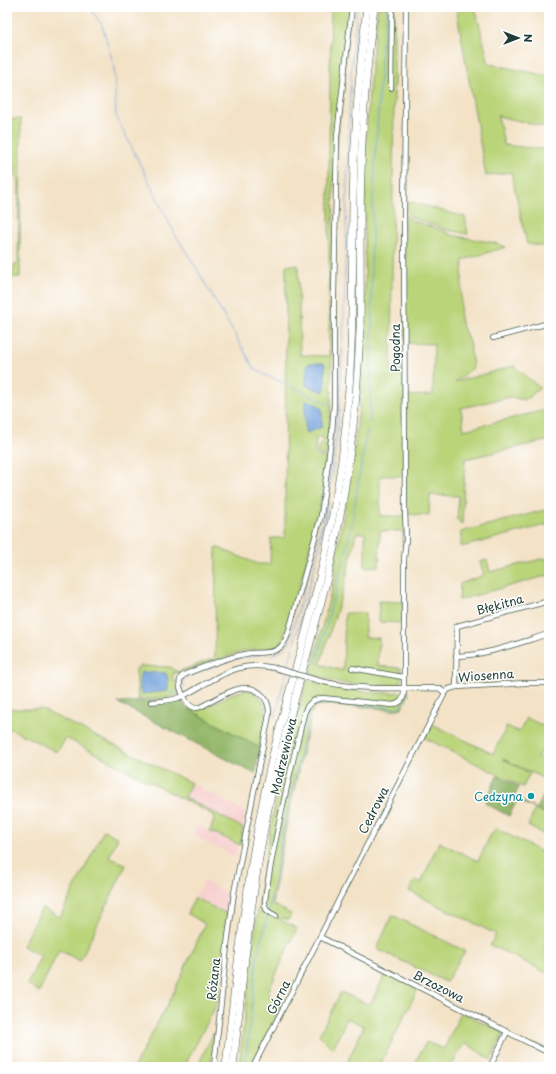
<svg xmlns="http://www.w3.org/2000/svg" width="556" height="1074" viewBox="0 0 556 1074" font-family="'Playpen Sans',sans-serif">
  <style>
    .built { fill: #f7d0cf }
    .green { fill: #bad479; stroke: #6c8856 }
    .forest { fill: #93b669; stroke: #597a4e }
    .water { fill: #71a1db; stroke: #486f88 }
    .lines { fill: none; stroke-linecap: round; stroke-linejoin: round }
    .stream { stroke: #71a1db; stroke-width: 1 }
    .minor-casing { stroke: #3f564a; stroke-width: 6 }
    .highway-casing { stroke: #3f564a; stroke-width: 8 }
    .minor { stroke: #fff; stroke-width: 4.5 }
    .highway { stroke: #fff; stroke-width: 7 }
    .minor-bridge-casing { stroke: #3f564a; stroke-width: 6; stroke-linecap: butt }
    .minor-bridge { stroke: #fff; stroke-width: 4.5 }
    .culture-dot { fill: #0f9aa8; stroke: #fff; stroke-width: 1.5 }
    .labels { text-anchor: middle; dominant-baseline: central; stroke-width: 3; stroke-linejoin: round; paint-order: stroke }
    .street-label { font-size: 12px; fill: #1f3d34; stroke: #fff }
    .culture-label { font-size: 12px; fill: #0d838f; stroke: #fff; text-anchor: end }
  </style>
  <rect width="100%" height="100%" fill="#fff"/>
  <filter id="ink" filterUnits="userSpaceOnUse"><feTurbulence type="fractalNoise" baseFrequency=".025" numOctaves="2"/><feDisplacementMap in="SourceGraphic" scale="8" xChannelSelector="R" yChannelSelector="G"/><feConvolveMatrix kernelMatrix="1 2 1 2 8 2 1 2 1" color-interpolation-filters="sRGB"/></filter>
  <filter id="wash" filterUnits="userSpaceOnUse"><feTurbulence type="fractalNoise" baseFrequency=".012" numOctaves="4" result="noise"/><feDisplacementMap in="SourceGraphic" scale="16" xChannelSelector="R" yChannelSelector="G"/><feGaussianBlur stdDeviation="0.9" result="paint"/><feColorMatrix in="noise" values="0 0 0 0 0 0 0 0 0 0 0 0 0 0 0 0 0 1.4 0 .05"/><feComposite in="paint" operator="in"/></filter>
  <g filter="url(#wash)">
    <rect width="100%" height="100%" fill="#f3e2c6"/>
    <g class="built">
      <polygon points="191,783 247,812 243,828 183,797"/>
      <polygon points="197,825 238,845 236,857 192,835"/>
      <polygon points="204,881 231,895 229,915 195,898"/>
    </g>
    <g class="green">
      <path d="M331 7H350L334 179 331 412 327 450 326 455 323 456 318 454V447L322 445 323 437 316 438 315 452 317 456 325 458 326 460 319 514 290 620 282 642 275 647 268 649 244 651 179 673H174L172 678C176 682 182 687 179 694L171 697 138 700 136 670 139 666 171 667 177 672 215 658 216 547 258 564H270L271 538H285L286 265H298L300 355 329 356V147Z"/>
      <path d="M378 7H394V88L391 89 394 92 391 371 405 370 404 476H380V516H405V396L433 395 434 344 405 343 404 214 411 220 444 231 451 235 495 243 506 247 463 260 460 319 470 345 473 368 455 382 514 366 540 388 525 400 510 397 461 408 464 430 549 409V440L465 459 462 525 457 519 459 496 430 495 429 516 407 514 403 546V531H380L379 566 365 567V533H356L344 587 320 664 343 671 345 613H365V637L379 638 378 666 401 668V683L400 685C381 686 362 687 344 683 332 682 321 677 310 674L336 572 334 568C348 495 360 422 364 347 367 286 363 225 365 163 367 111 371 59 378 7Z"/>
      <polygon points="456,7 475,7 489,64 549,76 549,128 498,116 504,145 549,150 549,247 527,244 511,172 486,176"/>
      <polygon points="7,119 21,119 20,277 7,277 7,273 12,273 14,271 14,265 18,263 19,182 15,175 15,166 11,149 7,146"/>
      <path d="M407 201 465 217 468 234 447 230 411 217C405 212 406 209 407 201Z"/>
      <polygon points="549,509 549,524 461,547 461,532"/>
      <polygon points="545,558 549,566 549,575 459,600 460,584 484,575 480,562 487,560 490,572"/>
      <polygon points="379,601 403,602 403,623 379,622"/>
      <polygon points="307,680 348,690 385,693 408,692 409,694 402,708 392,710 369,707 322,705 316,706 309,716 309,726 304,744 285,831 272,904 291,914 288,920 282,918 280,920 297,928 269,990 270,997 282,1004 251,1067 239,1067 253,943 269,836 280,782 293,727"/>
      <path d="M245 690C276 695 264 727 260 748L189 709 195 710 200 709 207 707 229 695Z"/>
      <polygon points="7,709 41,709 191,783 184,797 243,828 240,845 210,831 215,816 66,738 57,752 7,727"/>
      <polygon points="527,718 549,729 549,754 542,751 537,757 549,763 549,781 503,759 530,773 523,787 425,738 432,724 493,754 507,726 519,732"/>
      <polygon points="535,809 546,814 549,811 549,837 528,826"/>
      <polygon points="496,828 549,856 549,974 490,945 496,934 409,891 415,880 421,883 439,842 478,861 490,836"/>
      <polygon points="104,830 118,838 109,857 126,865 80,961 59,950 39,992 27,984 41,956 22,946 42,908 60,917"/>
      <polygon points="195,898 229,915 218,1002 184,1067 134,1067 172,996 205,924 187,913"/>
      <polygon points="392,915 465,951 446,982 377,949"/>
      <polygon points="385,974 419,987 379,1067 352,1067 347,1063 364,1026 347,1018 333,1049 319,1035 341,992 370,1005"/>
      <polygon points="461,1012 504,1033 491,1060 466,1043 461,1048 451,1067 413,1067 426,1042 444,1049"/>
      <polygon points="214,1032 211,1067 197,1067"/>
    </g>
    <g class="forest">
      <polygon points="181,699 184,705 189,709 260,748 255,774 118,703"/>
      <polygon points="497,776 519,787 514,797 537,809 549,782 549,811 546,814 517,800 509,816 485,803"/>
    </g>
    <g class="water">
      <polygon points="310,363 323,363 325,364 325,389 323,392 306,385 307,365"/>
      <path d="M306 401C311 401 320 405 322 409V427L307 433 305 432V404Z"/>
      <path d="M141 672 166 673 168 679V691L142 694C138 689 139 678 141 672Z"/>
    </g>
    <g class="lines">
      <g class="stream">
        <polyline points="89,7 102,25 114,66 116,116 176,236 195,266 254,368 261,373 291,386 330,405"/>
        <polyline points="337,409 343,413"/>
        <polyline points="370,422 372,317 371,269 373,202 382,42 386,21 387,7"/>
        <path d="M267 655C277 654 283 651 289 643L324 516 336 415 339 411"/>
        <polyline points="316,664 349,540 367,430"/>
        <polyline points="287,670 319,549 324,524 334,460 338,425 344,320 348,144 351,72 357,7"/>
        <path d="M184 687 183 682 184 678C209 668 235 656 261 655"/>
        <polyline points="170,694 178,690"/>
        <polyline points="275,717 286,673"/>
        <path d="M269 911 283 831 305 731 307 718 309 710 313 705 324 702 398 708C405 704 406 700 408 694"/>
        <polyline points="245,1067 257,958 268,914"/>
      </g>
    </g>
  </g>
  <g filter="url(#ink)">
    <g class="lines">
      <defs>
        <g id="minor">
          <polyline points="391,88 392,7"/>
          <polyline points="493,338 549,323"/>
          <path d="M456 656C487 655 516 644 545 635H549"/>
          <polyline points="352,668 403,677"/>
          <path d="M320 681C361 691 398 688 439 688L445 693"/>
          <polyline points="456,687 457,626 549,601"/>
          <path d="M151 702C160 701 169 701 178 698 187 695 195 689 203 685 229 670 244 662 275 668"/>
          <path d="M276 916C273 914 268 912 266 909 263 903 267 888 268 881 277 825 291 769 304 714 307 704 312 700 322 698L393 705C400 703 403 701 404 693V559L406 539 405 508 404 214 406 7"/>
          <polyline points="320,937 549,1053"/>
          <path d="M214 1067 228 937 234 893 268 720C270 711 269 701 261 694 246 680 225 694 210 702 205 704 201 708 196 708 187 708 178 687 180 680 181 677 183 675 186 674 205 666 225 658 245 654 255 651 269 655 278 649 284 645 286 640 288 634L321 516 332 432 334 404V295L337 136 352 7"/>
          <polyline points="253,1067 445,693 449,689 456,687 526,683 549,683"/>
          <polyline points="490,1067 507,1032"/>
        </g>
        <g id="highway">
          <path d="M226 1067C237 966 248 867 270 768 284 705 304 644 319 581 329 541 336 500 342 459 354 372 352 288 353 201 354 136 359 71 367 7"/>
          <path d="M233 1067C243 974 252 881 272 790 286 726 305 664 321 602 333 557 342 510 348 464 355 420 358 375 360 330 361 278 359 226 361 174 362 118 367 62 374 7"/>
        </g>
      </defs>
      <use href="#minor" class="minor-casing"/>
      <use href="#highway" class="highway-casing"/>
      <use href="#minor" class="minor"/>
      <use href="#highway" class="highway"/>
      <defs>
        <polyline id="minor-bridge" points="275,668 320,681"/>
      </defs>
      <use href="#minor-bridge" class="minor-bridge-casing"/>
      <use href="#minor-bridge" class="minor-bridge"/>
    </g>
  </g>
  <circle class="culture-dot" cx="531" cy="796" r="4"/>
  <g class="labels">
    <g class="street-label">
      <text transform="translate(395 348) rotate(-90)">Pogodna</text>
      <text transform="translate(500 604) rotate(-15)">Błękitna</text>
      <text transform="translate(486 675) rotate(-4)">Wiosenna</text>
      <text transform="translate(283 756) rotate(-77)">Modrzewiowa</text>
      <text transform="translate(373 810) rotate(-63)">Cedrowa</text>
      <text transform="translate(213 979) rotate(-84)">Różana</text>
      <text transform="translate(439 986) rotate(27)">Brzozowa</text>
      <text transform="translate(278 997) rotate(-63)">Górna</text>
    </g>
    <g class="culture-label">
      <text x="523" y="796">Cedzyna</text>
    </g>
  </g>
  <rect width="556" height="1074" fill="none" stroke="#fff" stroke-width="24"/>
  <g transform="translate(518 38) rotate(90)" stroke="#ffffff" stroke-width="3" paint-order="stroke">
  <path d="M0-3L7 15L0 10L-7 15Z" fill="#1f3d34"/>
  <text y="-6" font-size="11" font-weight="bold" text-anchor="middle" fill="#1f3d34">N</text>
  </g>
</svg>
